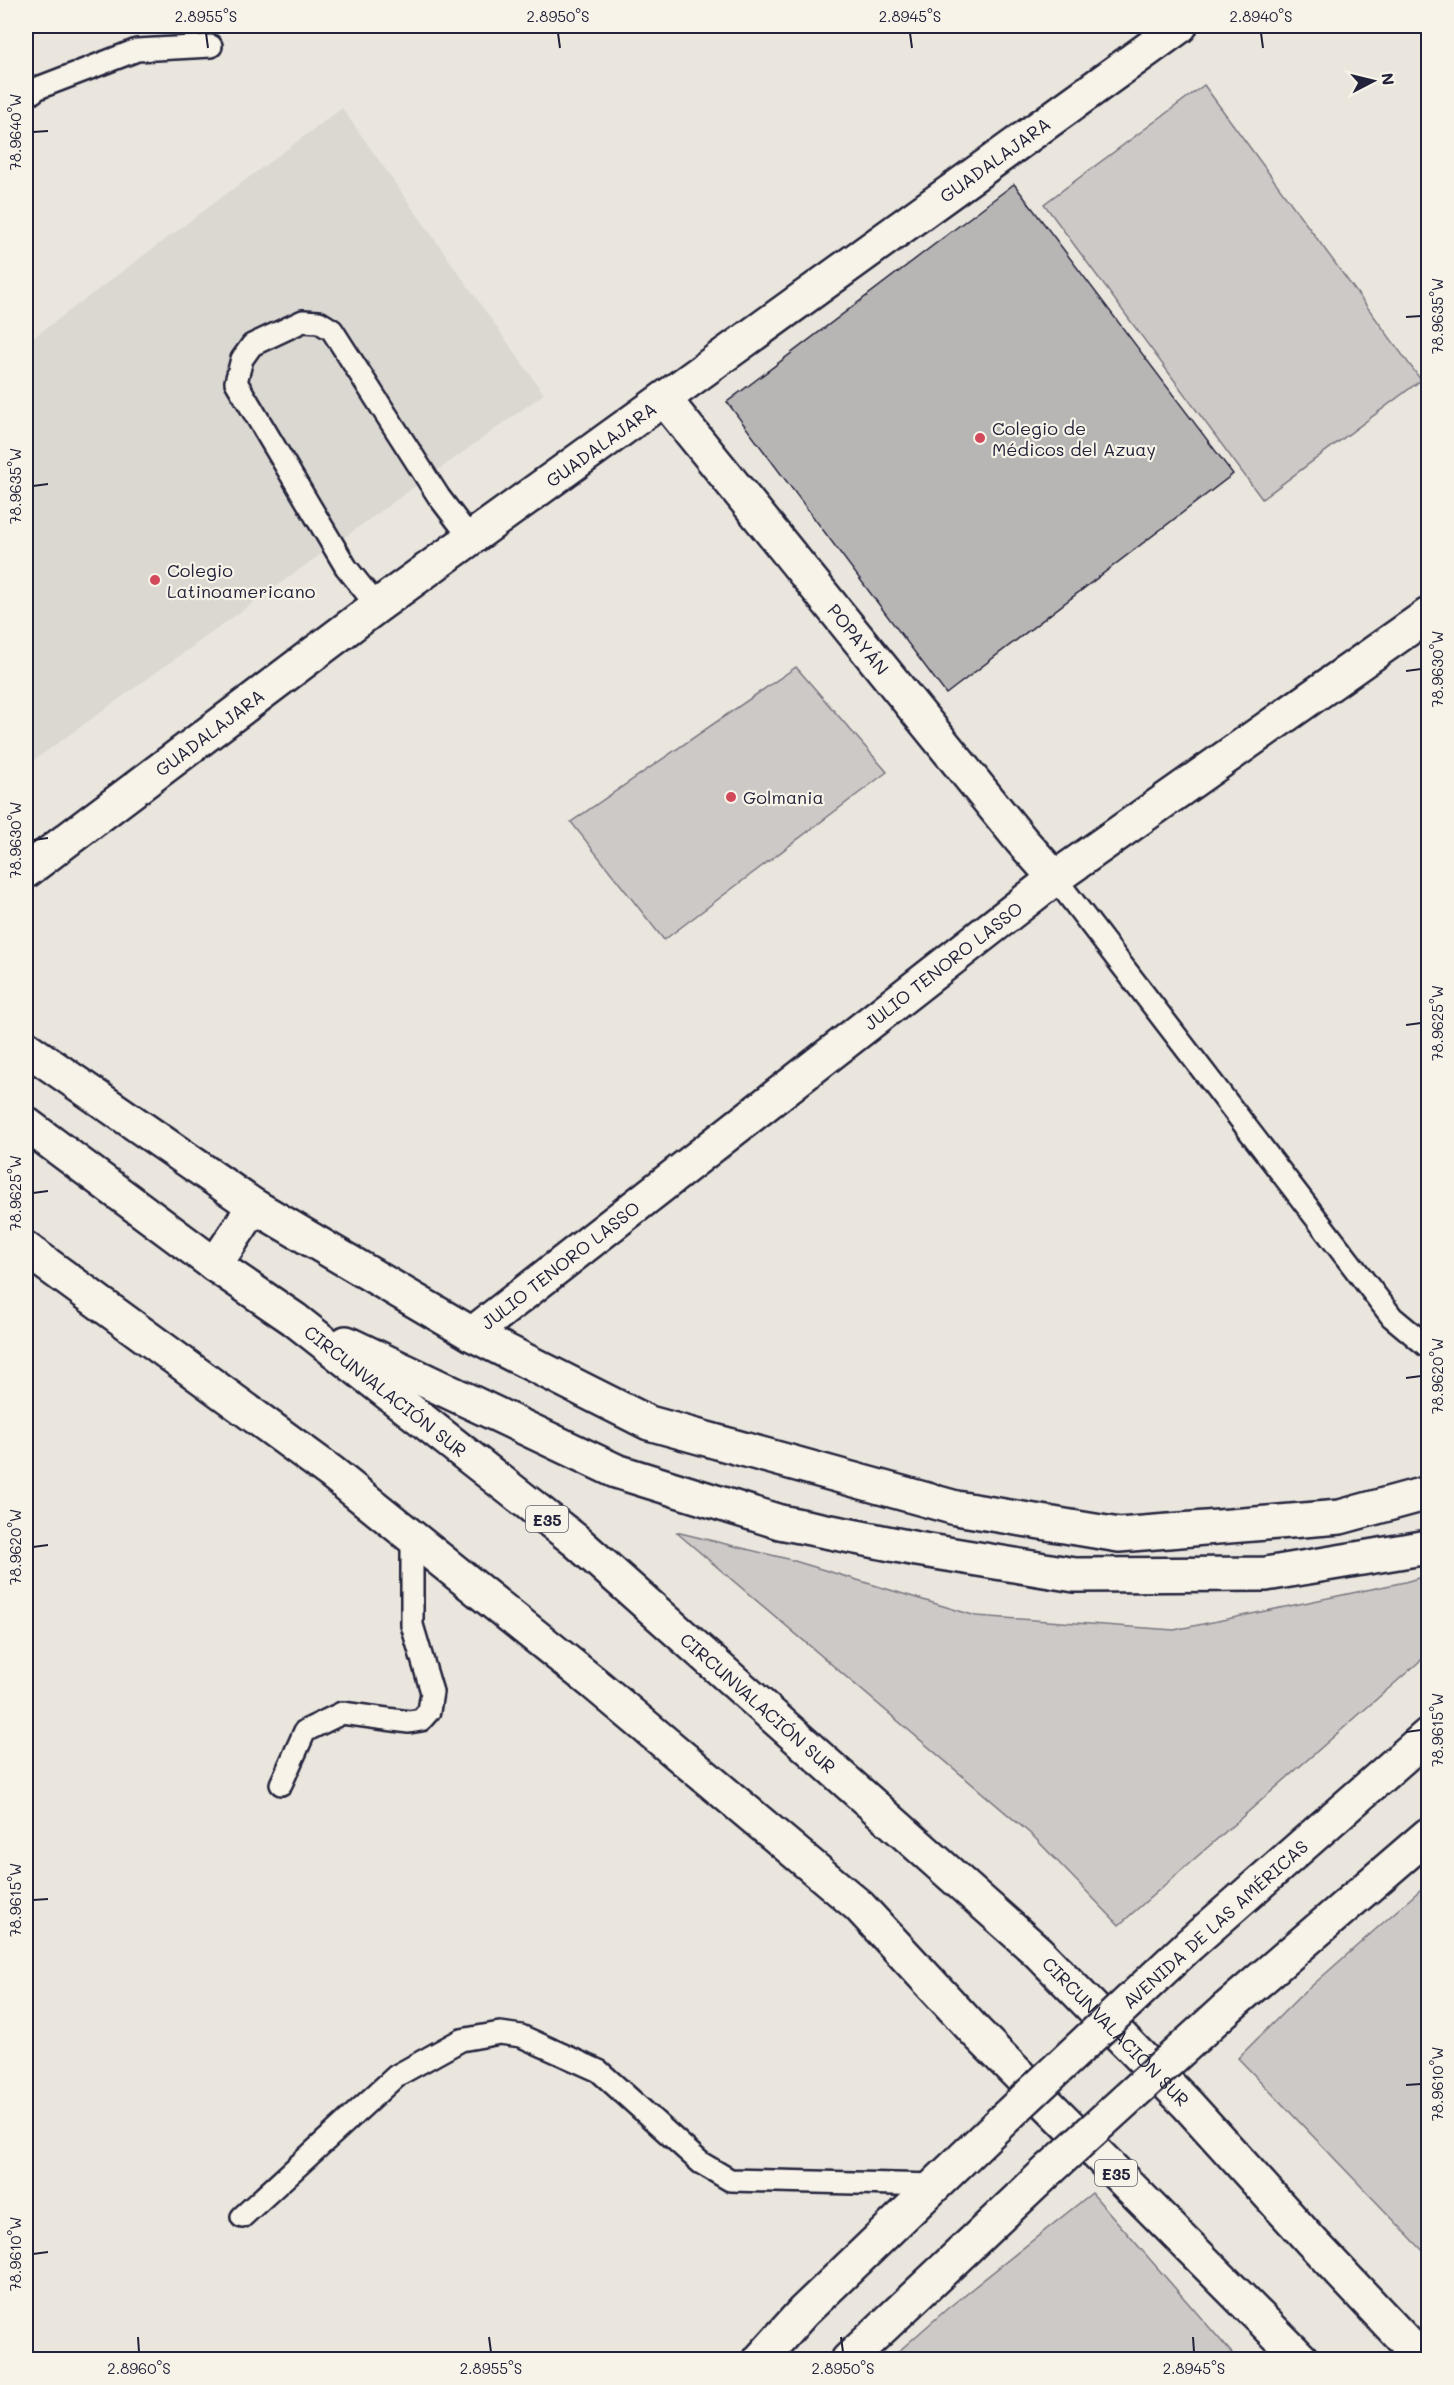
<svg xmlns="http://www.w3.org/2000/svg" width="1454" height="2385" viewBox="0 0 1454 2385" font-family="Mali,sans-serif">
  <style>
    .built { fill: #dbd8d2 }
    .green { fill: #cdc9c6; stroke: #787680; stroke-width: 1.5 }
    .building { fill: #b8b6b5; stroke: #22223b; stroke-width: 1.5 }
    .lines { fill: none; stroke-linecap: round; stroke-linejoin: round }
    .service-casing { stroke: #22223b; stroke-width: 26 }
    .minor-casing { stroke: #22223b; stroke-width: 38 }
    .primary-casing { stroke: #22223b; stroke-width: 38 }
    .trunk-casing { stroke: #22223b; stroke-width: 38 }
    .service { stroke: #f7f3e8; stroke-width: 21 }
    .minor { stroke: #f7f3e8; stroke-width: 33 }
    .primary { stroke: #f7f3e8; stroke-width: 33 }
    .trunk { stroke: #f7f3e8; stroke-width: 33 }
    .primary-bridge-casing { stroke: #22223b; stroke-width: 38; stroke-linecap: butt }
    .primary-bridge { stroke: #f7f3e8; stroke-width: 33 }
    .ticks { fill: none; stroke: #22223b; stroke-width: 2 }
    .poi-dot { fill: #d1495b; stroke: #f7f3e8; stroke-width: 2 }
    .labels { text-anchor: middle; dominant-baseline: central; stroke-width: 4.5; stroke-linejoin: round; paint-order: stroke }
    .shield { fill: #f7f3e8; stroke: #62616f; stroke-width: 1.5 }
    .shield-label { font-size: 16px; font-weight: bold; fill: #22223b }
    .street-label { font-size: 18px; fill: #22223b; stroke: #f7f3e8 }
    .poi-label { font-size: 18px; fill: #22223b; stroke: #f7f3e8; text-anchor: start }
    .neatline { fill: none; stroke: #22223b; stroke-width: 2 }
    .ticks-label { font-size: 15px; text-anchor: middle; fill: #22223b }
  </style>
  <rect width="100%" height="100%" fill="#eae6de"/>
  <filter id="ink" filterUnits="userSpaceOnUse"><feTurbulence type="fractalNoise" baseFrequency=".0167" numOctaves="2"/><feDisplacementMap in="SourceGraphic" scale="12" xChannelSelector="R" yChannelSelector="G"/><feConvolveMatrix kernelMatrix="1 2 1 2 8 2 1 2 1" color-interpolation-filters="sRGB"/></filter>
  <g filter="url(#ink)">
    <polygon class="built" points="342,108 544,394 26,766 26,343"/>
    <g class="green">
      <polygon points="1204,85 1421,380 1262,499 1044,204"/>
      <polygon points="796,667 887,772 664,940 571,822"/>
      <polygon points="676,1532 788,1559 976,1616 1174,1630 1405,1582 1428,1575 1428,1654 1119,1925 1033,1836"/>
      <polygon points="1428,1883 1428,1882 1428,2256 1238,2058 1298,1998"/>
      <polygon points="1092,2193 1237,2359 890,2359 948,2308"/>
    </g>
    <polygon class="building" points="1014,184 1233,474 946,694 727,402"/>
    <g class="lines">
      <defs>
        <g id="service">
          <polyline points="26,97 38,88 137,50 211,46"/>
          <polyline points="377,606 346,567 236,382 242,359 252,345 303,321 319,322 332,330 439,497 471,539"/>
          <polyline points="1055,878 1392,1317 1428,1347"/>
          <polyline points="281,1784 305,1731 342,1713 409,1722 421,1720 429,1711 432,1692 412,1625 412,1537"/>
          <polyline points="242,2217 396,2076 461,2040 500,2033 521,2036 599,2071 701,2163 730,2180 935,2185"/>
        </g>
        <g id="minor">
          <path id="s1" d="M664 399 1021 840 1055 878"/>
          <path id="s2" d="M26 871 377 606 1180 26"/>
          <polyline points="26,1048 254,1206 472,1334 649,1423 956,1508 1119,1535 1340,1517 1428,1493"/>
          <path id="s3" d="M472 1334 1055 878 1428 615"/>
        </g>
        <g id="primary">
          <polyline points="1189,1945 1428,1735"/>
          <polyline points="1226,2009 1428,1835"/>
        </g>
        <g id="trunk">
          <path id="s4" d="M26 1124 215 1265 294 1319 575 1540 1038 1952 1188 2105 1311 2241 1423 2360"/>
          <polyline points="26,1249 331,1472 595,1684 859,1906 976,2032 1302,2360"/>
          <polyline points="215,1265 254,1206"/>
          <polyline points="346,1343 616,1471 780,1522 917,1549 1075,1575 1266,1574 1428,1547"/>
          <polyline points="760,2360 803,2312 1005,2118"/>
          <polyline points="848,2360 1050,2169"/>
        </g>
      </defs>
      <use href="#service" class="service-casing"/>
      <use href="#minor" class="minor-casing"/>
      <use href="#primary" class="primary-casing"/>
      <use href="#trunk" class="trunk-casing"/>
      <use href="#service" class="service"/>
      <use href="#minor" class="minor"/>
      <use href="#primary" class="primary"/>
      <use href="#trunk" class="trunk"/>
      <defs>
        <g id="primary-bridge">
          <polyline points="1005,2118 1189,1945"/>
          <polyline points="1050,2169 1226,2009"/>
        </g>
      </defs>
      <use href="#primary-bridge" class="primary-bridge-casing"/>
      <use href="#primary-bridge" class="primary-bridge"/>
    </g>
  </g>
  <path class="ticks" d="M206 33 208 48M558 33 560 48M910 33 912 48M1261 33 1263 48M33 132 48 131M1406 317 1421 316M33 486 48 484M1406 671 1421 669M33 840 48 838M1406 1025 1421 1023M33 1193 48 1191M1406 1378 1421 1376M33 1547 48 1545M1406 1732 1421 1730M33 1900 48 1899M1406 2085 1421 2084M33 2254 48 2252M138 2337 139 2352M489 2337 491 2352M841 2337 843 2352M1193 2337 1194 2352"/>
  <g class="poi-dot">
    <circle cx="980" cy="438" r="6"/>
    <circle cx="155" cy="580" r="6"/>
    <circle cx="731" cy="797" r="6"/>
  </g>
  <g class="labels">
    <g class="shield">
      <rect x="526" y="1506" width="42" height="26" rx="4.5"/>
      <rect x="1095" y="2160" width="42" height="26" rx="4.5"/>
    </g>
    <g class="shield-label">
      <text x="547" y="1519">E35</text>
      <text x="1116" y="2173">E35</text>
    </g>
    <g class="street-label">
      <text stroke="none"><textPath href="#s2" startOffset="1202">GUADALAJARA</textPath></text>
      <text stroke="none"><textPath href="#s2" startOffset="716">GUADALAJARA</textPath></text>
      <text stroke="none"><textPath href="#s1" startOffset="309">POPAYÁN</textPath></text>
      <text stroke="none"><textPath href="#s2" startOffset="230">GUADALAJARA</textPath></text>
      <text stroke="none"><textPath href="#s3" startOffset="598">JULIO TENORO LASSO</textPath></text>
      <text stroke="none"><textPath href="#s3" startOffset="112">JULIO TENORO LASSO</textPath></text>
      <text stroke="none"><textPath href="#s4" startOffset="448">CIRCUNVALACIÓN SUR</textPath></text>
      <text stroke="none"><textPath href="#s4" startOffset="934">CIRCUNVALACIÓN SUR</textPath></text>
      <text transform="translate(1215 1924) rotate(-42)">AVENIDA DE LAS AMÉRICAS</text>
      <text stroke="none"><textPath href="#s4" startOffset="1420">CIRCUNVALACIÓN SUR</textPath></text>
    </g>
    <g class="poi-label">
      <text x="992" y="428">Colegio de<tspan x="992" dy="21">Médicos del Azuay</tspan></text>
      <text x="167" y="570">Colegio<tspan x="167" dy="21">Latinoamericano</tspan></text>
      <text x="743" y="797">Golmania</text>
    </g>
  </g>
  <rect width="1454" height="2385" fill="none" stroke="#f7f3e8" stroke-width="66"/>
  <g transform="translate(1373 81) rotate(83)" stroke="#f7f3e8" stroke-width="4.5" paint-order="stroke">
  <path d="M0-4.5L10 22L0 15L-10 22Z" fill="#22223b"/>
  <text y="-9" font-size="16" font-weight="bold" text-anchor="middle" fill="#22223b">N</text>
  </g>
  <rect x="33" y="33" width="1388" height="2319" class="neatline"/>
  <g class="ticks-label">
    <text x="206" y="22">2.8955°S</text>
    <text x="558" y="22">2.8950°S</text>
    <text x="910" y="22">2.8945°S</text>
    <text x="1261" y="22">2.8940°S</text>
    <text transform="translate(16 132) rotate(-90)" y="5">78.9640°W</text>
    <text transform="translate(1438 316) rotate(-90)" y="5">78.9635°W</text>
    <text transform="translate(16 486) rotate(-90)" y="5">78.9635°W</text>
    <text transform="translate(1438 669) rotate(-90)" y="5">78.9630°W</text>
    <text transform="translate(16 840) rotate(-90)" y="5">78.9630°W</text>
    <text transform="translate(1438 1023) rotate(-90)" y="5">78.9625°W</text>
    <text transform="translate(16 1193) rotate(-90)" y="5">78.9625°W</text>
    <text transform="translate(1438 1376) rotate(-90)" y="5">78.9620°W</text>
    <text transform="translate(16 1547) rotate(-90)" y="5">78.9620°W</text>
    <text transform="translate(1438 1730) rotate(-90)" y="5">78.9615°W</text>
    <text transform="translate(16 1900) rotate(-90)" y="5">78.9615°W</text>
    <text transform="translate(1438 2084) rotate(-90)" y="5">78.9610°W</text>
    <text transform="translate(16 2254) rotate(-90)" y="5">78.9610°W</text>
    <text x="139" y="2374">2.8960°S</text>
    <text x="491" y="2374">2.8955°S</text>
    <text x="843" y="2374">2.8950°S</text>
    <text x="1194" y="2374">2.8945°S</text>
  </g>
</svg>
